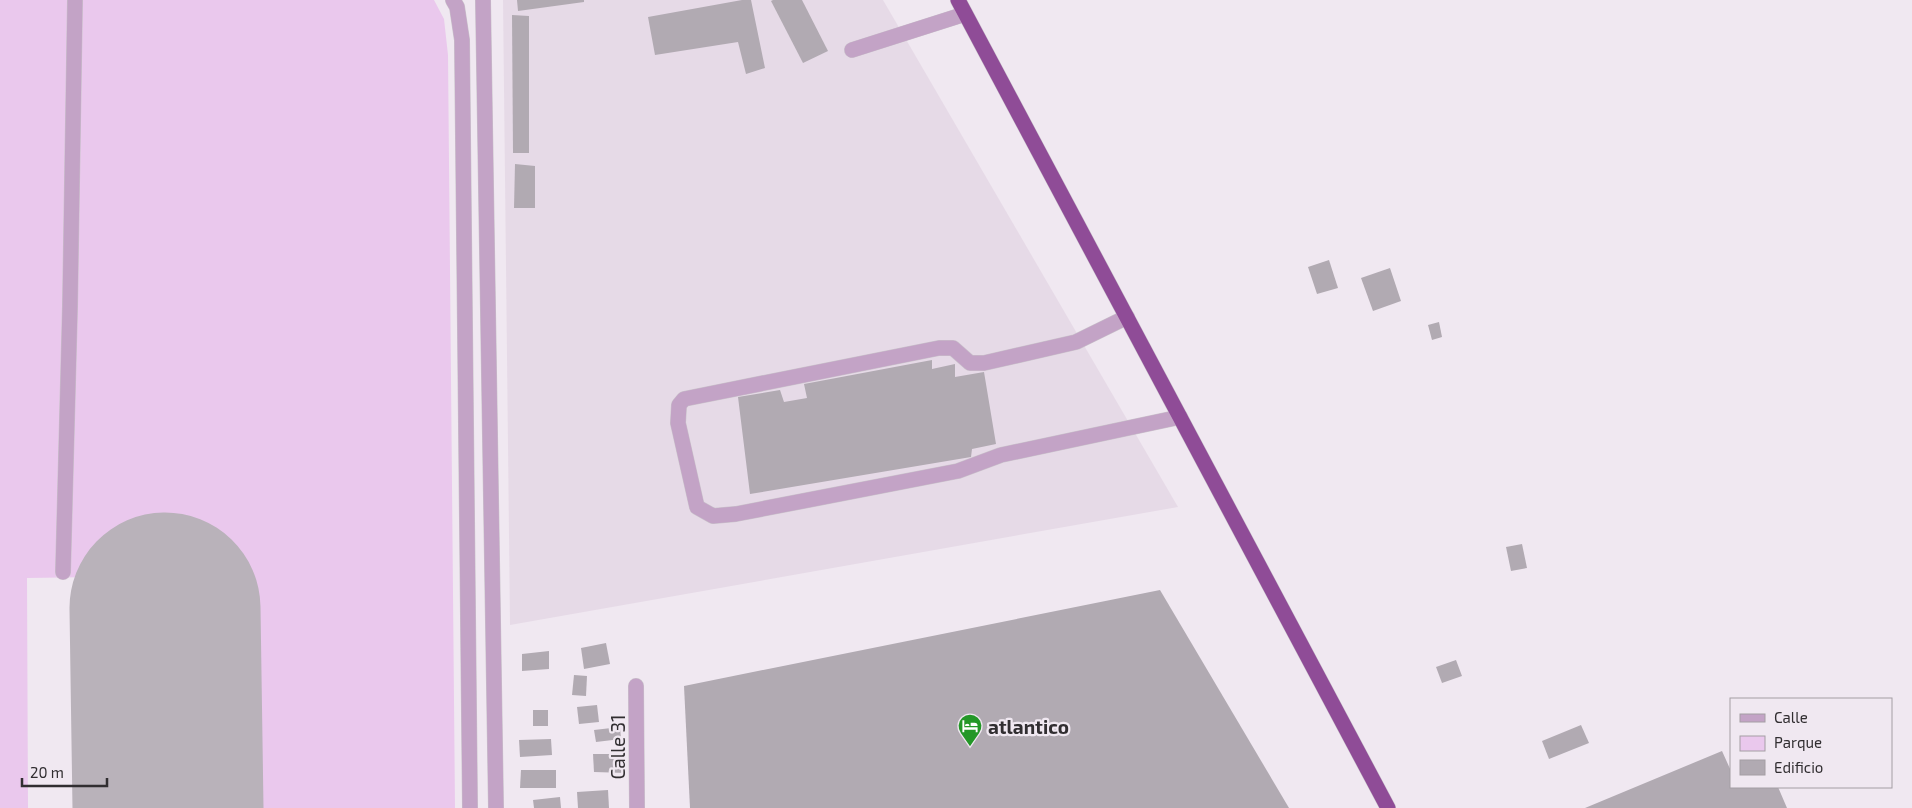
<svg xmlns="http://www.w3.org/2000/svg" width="1912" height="808" viewBox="0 0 1912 808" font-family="'Exo 2',sans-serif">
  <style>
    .built { fill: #e6dae7 }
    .green { fill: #eac8ed }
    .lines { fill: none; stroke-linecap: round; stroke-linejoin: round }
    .runway { stroke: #b9b2ba; stroke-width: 191 }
    .building { fill: #b1aab2 }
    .minor-casing { stroke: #cac3cb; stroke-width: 16 }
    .highway-casing { stroke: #cac3cb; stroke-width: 16 }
    .minor { stroke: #c3a3c6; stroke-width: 15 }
    .highway { stroke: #8f4c97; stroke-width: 15 }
    .labels { text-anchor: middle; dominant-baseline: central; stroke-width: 4.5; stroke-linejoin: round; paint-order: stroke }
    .poi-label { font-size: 19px; font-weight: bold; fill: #312e31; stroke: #f0e8f1; text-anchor: start }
    .street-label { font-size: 19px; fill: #312e31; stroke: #f0e8f1 }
  </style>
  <rect width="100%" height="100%" fill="#f0e8f1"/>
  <polygon class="built" points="503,0 883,0 1178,507 510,625"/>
  <polygon class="green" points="0,0 434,0 444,19 448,55 455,808 237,808 234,575 27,578 28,808 0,808"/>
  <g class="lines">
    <polyline class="runway" points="165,608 168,808"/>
  </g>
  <g class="building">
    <polygon points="517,0 584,0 584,2 518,11"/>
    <polygon points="742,0 751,0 765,68 746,74 738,42 655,55 648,17"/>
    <polygon points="773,0 802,0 828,51 803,63 771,1"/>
    <polygon points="512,15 529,16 529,153 513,153"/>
    <polygon points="515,164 535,166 535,208 514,208"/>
    <polygon points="1329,260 1338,288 1317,294 1308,267"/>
    <polygon points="1390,268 1401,301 1373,311 1361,278"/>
    <polygon points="1439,322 1442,337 1432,340 1428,325"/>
    <polygon points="932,360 932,369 955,364 955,377 984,372 996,444 972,449 971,457 750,494 738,397 780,390 784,402 807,398 804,384"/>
    <polygon points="1522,544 1527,568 1511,571 1506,547"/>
    <polygon points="1160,590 1289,808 690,808 684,686"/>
    <polygon points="606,643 610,664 584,669 581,648"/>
    <polygon points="549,651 549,669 522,671 522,654"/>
    <polygon points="1456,660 1462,676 1442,683 1436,667"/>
    <polygon points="574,675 587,676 586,696 572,695"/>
    <polygon points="597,705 599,722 579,724 577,707"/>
    <rect x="533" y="710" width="15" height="16"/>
    <polygon points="1581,725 1589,743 1549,759 1542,741"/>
    <polygon points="620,727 621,739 596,742 594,730"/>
    <polygon points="551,739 552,755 520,757 519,740"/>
    <polygon points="1722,751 1731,771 1731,787 1778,787 1787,808 1585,808"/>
    <polygon points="593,754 626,754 626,773 594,772"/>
    <polygon points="521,770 556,770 556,788 520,788"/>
    <polygon points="608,790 609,808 578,808 577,792"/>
    <polygon points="560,797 561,808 534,808 533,800"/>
  </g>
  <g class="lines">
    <defs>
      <g id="minor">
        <polyline points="453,0 457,7 462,40 470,808"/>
        <polyline points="483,0 496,808"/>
        <polyline points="852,50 965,14"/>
        <polyline points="1127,317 1076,342 984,363 970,363 953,348 939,348 684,399 679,405 678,423 697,507 713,516 736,514 958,471 1001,455 1180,417"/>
        <polyline points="63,572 70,306 75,0"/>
        <polyline points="636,686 637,808"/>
      </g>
      <polyline id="highway" points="958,0 1388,808"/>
    </defs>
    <use href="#minor" class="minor-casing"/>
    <use href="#highway" class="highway-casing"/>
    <use href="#minor" class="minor"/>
    <use href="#highway" class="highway"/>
  </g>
  <defs>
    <symbol id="hotel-pin" viewBox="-11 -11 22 30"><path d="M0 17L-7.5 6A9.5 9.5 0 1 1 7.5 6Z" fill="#239727" stroke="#f0e8f1"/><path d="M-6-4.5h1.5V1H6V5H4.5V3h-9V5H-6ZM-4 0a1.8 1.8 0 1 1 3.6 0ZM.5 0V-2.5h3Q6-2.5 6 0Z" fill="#fff"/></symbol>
  </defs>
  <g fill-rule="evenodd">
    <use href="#hotel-pin" x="956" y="712" width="28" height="38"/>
  </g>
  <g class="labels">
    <g class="poi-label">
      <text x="988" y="726">atlantico</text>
    </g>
    <g class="street-label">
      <text transform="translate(617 747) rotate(-90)">Calle 31</text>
    </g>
  </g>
  <rect x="1730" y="698" width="162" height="90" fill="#f0e8f1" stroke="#a49ea4"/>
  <rect x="1740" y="714" width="25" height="8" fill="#c3a3c6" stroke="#a49ea4"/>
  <text x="1774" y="723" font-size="15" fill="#312e31">Calle</text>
  <rect x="1740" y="736" width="25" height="15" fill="#eac8ed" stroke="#a49ea4"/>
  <text x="1774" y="748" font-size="15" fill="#312e31">Parque</text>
  <rect x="1740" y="760" width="25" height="15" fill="#b1aab2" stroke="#a49ea4"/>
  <text x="1774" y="773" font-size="15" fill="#312e31">Edificio</text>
  <path d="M22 778v8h85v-8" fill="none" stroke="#312e31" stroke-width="2.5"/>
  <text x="30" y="778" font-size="15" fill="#312e31" stroke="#f0e8f1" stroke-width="4" paint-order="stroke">20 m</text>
</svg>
